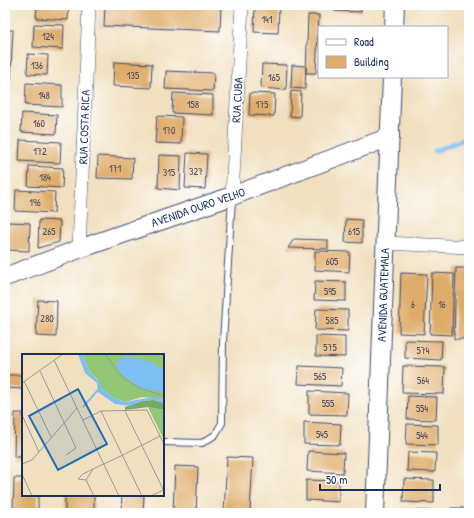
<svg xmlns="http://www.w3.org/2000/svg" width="474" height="518" viewBox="0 0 474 518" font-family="'Patrick Hand',sans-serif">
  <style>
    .built { fill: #e4d0b6 }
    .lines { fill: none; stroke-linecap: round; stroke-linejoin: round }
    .stream { stroke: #7dbff2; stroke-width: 5 }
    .building { fill: #dfab68 }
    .lane-casing { stroke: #3b4a6d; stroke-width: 8 }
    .street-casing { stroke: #3b4a6d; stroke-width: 14 }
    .secondary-casing { stroke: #3b4a6d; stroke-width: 20 }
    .lane { stroke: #fff; stroke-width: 6 }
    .street { stroke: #fff; stroke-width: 13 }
    .secondary { stroke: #fff; stroke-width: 18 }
    .labels { text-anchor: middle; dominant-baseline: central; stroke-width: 3.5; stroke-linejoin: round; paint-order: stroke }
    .number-label { font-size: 10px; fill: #4c4e60 }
    .street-label { font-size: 12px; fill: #1b2f5e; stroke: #fff }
    .inset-river { fill: none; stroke: #7dbff2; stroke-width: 2 }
    .inset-road { fill: none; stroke: #9b9999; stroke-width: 1 }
    .view { fill: #1f6fb2; fill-opacity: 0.15; stroke: #1f6fb2; stroke-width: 2 }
    .inset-edge { fill: none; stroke: #1b2f5e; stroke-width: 2 }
  </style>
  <rect width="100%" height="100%" fill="#fff"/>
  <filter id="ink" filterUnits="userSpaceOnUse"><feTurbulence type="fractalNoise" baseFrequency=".025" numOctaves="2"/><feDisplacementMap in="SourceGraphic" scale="8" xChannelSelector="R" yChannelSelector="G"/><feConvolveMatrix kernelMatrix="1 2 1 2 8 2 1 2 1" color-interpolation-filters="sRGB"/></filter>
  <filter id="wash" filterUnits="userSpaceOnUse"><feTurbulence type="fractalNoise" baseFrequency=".012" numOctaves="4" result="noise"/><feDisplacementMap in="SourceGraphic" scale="16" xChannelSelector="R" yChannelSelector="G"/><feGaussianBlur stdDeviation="0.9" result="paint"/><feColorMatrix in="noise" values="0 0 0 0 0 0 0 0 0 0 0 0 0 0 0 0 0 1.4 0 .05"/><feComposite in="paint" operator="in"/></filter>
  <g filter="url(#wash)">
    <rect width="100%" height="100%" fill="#f1e0c0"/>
    <polygon class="built" points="99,5 223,5 221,35 98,28"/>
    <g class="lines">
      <polyline class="stream" points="435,151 469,137"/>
    </g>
    <g id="blocks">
      <g class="building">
        <polygon points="37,5 69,5 68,20 36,18"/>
        <polygon points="105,5 221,5 220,31 104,26"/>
        <polygon points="255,5 279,6 278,33 254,32"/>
        <polygon points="335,5 361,5 361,12 334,11"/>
        <polygon points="308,15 319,15 316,73 306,73"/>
        <polygon points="34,24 64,25 63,49 33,47"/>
        <polygon points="7,30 13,30 10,91 5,91 5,53 6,53"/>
        <polygon points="28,54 48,55 47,75 27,74"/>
        <polygon points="114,62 152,64 151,88 113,86"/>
        <polygon points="262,64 287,65 286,90 261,88"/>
        <polygon points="292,65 306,66 305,89 291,88"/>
        <polygon points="166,71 214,73 213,91 165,89"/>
        <polygon points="26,83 62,85 62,107 25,105"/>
        <polygon points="291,91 301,92 300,117 290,116"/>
        <polygon points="173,93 213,95 213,115 172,113"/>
        <polygon points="250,93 275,94 274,116 249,115"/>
        <polygon points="22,113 57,115 56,134 21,132"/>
        <polygon points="157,116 182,117 181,144 155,143"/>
        <polygon points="20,140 61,142 60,163 19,161"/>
        <polygon points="187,153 207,154 205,189 185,188"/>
        <polygon points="159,155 181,156 180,190 158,188"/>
        <polygon points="98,156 133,158 132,179 97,178"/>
        <polygon points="29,166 63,168 62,188 28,186"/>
        <polygon points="16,190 55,192 54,213 15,211"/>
        <polygon points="346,219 362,220 362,243 345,242"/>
        <polygon points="39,220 60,221 59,242 38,248"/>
        <polygon points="8,222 30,223 29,251 7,250"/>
        <polygon points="294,239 328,240 328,249 288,248"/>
        <polygon points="315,251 350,252 349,272 315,270"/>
        <polygon points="456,268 469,268 469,339 454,339"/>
        <polygon points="401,273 427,274 424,334 399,333"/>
        <polygon points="432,273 454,274 452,335 430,334"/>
        <polygon points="315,281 346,282 346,301 314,300"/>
        <polygon points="38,300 57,301 56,337 36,336"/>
        <polygon points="316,309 348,310 348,331 315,330"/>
        <polygon points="316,336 345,337 345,357 316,356"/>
        <polygon points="405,340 442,341 441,360 405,358"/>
        <polygon points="299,366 342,368 341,386 298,384"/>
        <polygon points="403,366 445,367 444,394 402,393"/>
        <polygon points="5,375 23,375 23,389 5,388"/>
        <polygon points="309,391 348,393 347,415 309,414"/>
        <polygon points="408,396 437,397 436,420 407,419"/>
        <polygon points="15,413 23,413 23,457 14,457"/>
        <polygon points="304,422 341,424 340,445 304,444"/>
        <polygon points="407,424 438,425 438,445 406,444"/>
        <polygon points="308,451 344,453 343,473 307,471"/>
        <polygon points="408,452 436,453 435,472 407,471"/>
        <polygon points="227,457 253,458 250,513 224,513"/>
        <polygon points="175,466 198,467 196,513 173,513"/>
        <polygon points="14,478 23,478 23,495 38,495 38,513 13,513"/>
        <polygon points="404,479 434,480 434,503 403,502"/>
        <polygon points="306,480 339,481 339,502 306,500"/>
        <rect x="65" y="495" width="29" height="18"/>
        <polygon points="122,495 144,495 143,513 121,513"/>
        <rect x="451" y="508" width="12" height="5"/>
        <polygon points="303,510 339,511 339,513 303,513"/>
        <polygon points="402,510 433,511 433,513 402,513"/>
      </g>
    </g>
  </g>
  <g filter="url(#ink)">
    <use href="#blocks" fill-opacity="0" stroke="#3b4a6d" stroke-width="1"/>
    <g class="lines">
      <defs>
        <polyline id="lane" points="163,442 202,443 215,435 222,423 223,342 232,199"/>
        <g id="street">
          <polyline points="232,196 242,5"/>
          <polyline points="385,243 469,247"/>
          <polyline points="79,249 89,5"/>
        </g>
        <g id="secondary">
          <polyline points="394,27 395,5"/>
          <polyline points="5,277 79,249 232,196 390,137"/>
          <polyline points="375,513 392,77"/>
        </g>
      </defs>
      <use href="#lane" class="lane-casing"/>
      <use href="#street" class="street-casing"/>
      <use href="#secondary" class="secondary-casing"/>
      <use href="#lane" class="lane"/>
      <use href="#street" class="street"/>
      <use href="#secondary" class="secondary"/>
    </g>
  </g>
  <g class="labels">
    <g class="number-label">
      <text x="267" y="19">141</text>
      <text x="48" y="36">124</text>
      <text x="37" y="65">136</text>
      <text x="133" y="75">135</text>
      <text x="274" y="77">165</text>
      <text x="44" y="95">148</text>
      <text x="193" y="104">158</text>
      <text x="262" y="104">175</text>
      <text x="39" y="123">160</text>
      <text x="169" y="130">170</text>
      <text x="40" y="151">172</text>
      <text x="115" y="168">171</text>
      <text x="196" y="171">327</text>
      <text x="169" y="172">315</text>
      <text x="45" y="177">184</text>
      <text x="35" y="202">196</text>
      <text x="49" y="231">265</text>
      <text x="354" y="231">615</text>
      <text x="332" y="261">605</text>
      <text x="330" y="291">595</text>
      <text x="413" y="304">6</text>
      <text x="442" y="304">16</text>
      <text x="47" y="318">280</text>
      <text x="332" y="320">585</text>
      <text x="330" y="347">575</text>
      <text x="423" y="350">574</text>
      <text x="320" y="376">565</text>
      <text x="423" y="380">564</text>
      <text x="328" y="403">555</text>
      <text x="422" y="408">554</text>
      <text x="322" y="434">545</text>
      <text x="422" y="435">544</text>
    </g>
    <g class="street-label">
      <text transform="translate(237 100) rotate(-87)">RUA CUBA</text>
      <text transform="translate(84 127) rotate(-88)">RUA COSTA RICA</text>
      <text transform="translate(198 207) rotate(-19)">AVENIDA OURO VELHO</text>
      <text transform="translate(383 295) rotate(-88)">AVENIDA GUATEMALA</text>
    </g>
  </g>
  <g transform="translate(22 354)">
    <rect width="142" height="142" fill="#f1e0c0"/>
    <path d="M61 0H142V45L120 43 103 48 92 44 79 34 75 25 67 17ZM126 53 142 56V86Z" fill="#91c677"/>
    <path d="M132 46 142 49V56L126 53 103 56V53L120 47Z" fill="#74ab68"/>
    <path d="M56 0H61L67 17 79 30V34L92 44 103 48 132 43 142 45V49L132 46 120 47 108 52 93 50 76 38 75 29 63 19ZM106 2 131 9 139 15 142 12V38L119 34 99 20 94 10 101 3Z" fill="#7dbff2"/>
    <path class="inset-river" d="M61 53 76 36"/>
    <path class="inset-road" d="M83 0 99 22 117 34 142 42M32 6 97 142M18 17 54 94 44 101M2 27 29 83M0 29 41 0M79 57 120 142M103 57 142 137M0 61 17 98M61 66 79 57 125 56 142 90M0 110 10 106 55 54M71 115 64 126 56 125 61 120 71 115 101 101 138 82M0 120 10 142M64 126 72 142M129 142 141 136"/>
    <path class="view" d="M56 35 85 90 36 116 7 62Z"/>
    <rect width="142" height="142" class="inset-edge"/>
  </g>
  <rect width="474" height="518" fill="none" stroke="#fff" stroke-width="20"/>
  <rect x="318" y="26" width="130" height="52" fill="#ffffff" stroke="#a4acbf"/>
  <rect x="326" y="39" width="20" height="6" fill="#ffffff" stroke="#a4acbf"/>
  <text x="354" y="46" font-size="12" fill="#1b2f5e">Road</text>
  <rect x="326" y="56" width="20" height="12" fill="#dfab68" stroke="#a4acbf"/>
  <text x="354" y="66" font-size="12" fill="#1b2f5e">Building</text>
  <path d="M320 484v6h120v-6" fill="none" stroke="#1b2f5e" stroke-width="2"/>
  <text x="326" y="484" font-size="12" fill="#1b2f5e" stroke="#ffffff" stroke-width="3" paint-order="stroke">50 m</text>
</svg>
